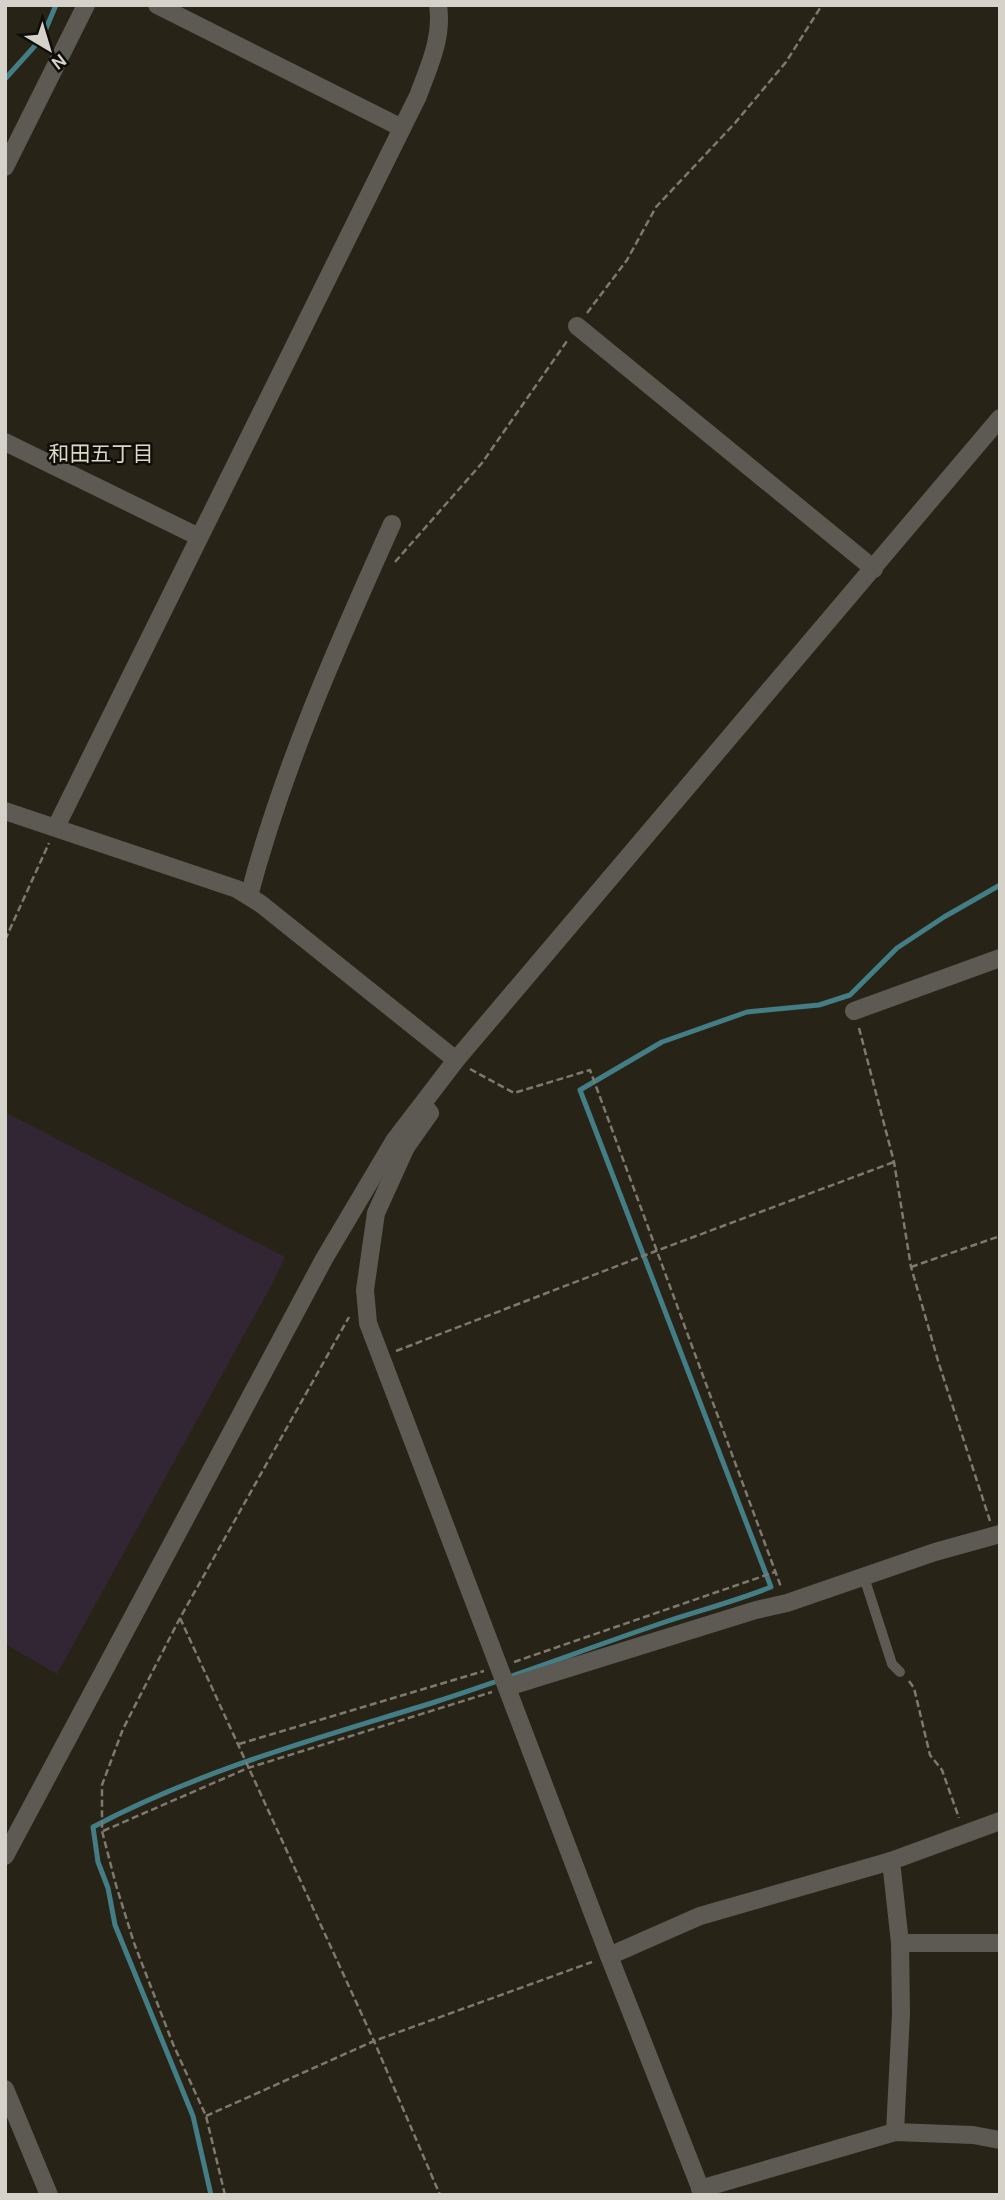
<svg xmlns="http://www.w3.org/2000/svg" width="1005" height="2200" viewBox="0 0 1005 2200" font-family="Karla,'Noto Sans JP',sans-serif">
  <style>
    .industrial { fill: #322634 }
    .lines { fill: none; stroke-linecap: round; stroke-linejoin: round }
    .stream { stroke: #437d86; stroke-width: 5 }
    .path { stroke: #7d796f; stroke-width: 2.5; stroke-dasharray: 7 3.5; stroke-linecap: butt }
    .service { stroke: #5d5953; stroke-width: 10 }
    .minor { stroke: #5d5953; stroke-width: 18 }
    .tertiary { stroke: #5d5953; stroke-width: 18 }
    .labels { text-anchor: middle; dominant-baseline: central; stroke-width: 5; stroke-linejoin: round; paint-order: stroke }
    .neighbourhood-label { font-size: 21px; fill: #ded8c8; stroke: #0f0d08 }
  </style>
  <rect width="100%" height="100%" fill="#282317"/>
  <polygon class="industrial" points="5,1112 285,1257 272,1284 57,1674 5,1644"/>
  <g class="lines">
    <g class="stream">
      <polyline points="5,79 42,38 56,5"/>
      <path d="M211 2195 193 2116 115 1925 108 1888 98 1862 93 1827C200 1770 319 1738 435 1702 513 1677 588 1648 665 1622 701 1610 736 1601 771 1587L580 1090 662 1042 747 1012 819 1005 850 995 897 948 944 917 1000 885"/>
    </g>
    <g class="path">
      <polyline points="587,313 627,260 656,207 735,123 786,62 822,5"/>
      <polyline points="395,562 482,463 567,341"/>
      <polyline points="5,940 49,843"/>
      <polyline points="859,1028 894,1162 911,1267 939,1364 990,1521"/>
      <polyline points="470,1069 514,1093 590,1070 781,1587"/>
      <polyline points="911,1267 1000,1236"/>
      <polyline points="396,1351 656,1251 894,1162"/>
      <polyline points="180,1618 374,2041 440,2195"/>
      <polyline points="514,1662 775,1572"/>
      <polyline points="909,1681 914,1688 930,1755 942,1770 959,1818"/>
      <polyline points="239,1744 484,1671"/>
      <polyline points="103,1831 248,1768 492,1692"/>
      <polyline points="206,2116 374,2041 592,1962"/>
      <polyline points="225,2195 206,2116 173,2044 134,1943 116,1885 102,1831 102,1785 123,1729 180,1618 349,1317"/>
    </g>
    <polyline class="service" points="864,1577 892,1664 900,1672"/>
    <g class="minor">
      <polyline points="577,326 874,569"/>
      <path d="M249 896C283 767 337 646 392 524"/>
      <polyline points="854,1011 1000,958"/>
      <polyline points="423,1104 430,1113 406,1147 376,1213 365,1290 368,1323 609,1956 703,2195"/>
      <polyline points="508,1687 756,1610 787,1603 935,1552 1000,1534"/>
      <polyline points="891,1861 900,1943 901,2014 895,2132"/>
      <polyline points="900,1943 1000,1943"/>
      <polyline points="609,1956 700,1916 891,1861 1000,1821"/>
      <polyline points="5,2089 49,2195"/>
      <polyline points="700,2189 895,2132 973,2135 1000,2140"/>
    </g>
    <g class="tertiary">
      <polyline points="157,5 402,128"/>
      <polyline points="5,167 86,5"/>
      <polyline points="5,442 199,537"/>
      <polyline points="5,811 237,889 261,904 456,1060"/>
      <path d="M56 827 418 96C429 66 443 38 438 5"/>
      <polyline points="5,1856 324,1259 394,1141 456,1060 1000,418"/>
    </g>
  </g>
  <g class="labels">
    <g class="neighbourhood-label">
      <text x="101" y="454">和田五丁目</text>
    </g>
  </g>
  <rect width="1005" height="2200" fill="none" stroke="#d5d2ca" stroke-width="14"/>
  <g transform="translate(49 49) rotate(142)" stroke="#0f0d08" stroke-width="5" paint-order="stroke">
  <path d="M0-5L12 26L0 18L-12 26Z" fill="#d5d2ca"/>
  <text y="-10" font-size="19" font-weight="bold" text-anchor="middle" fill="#d5d2ca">N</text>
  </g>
</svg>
